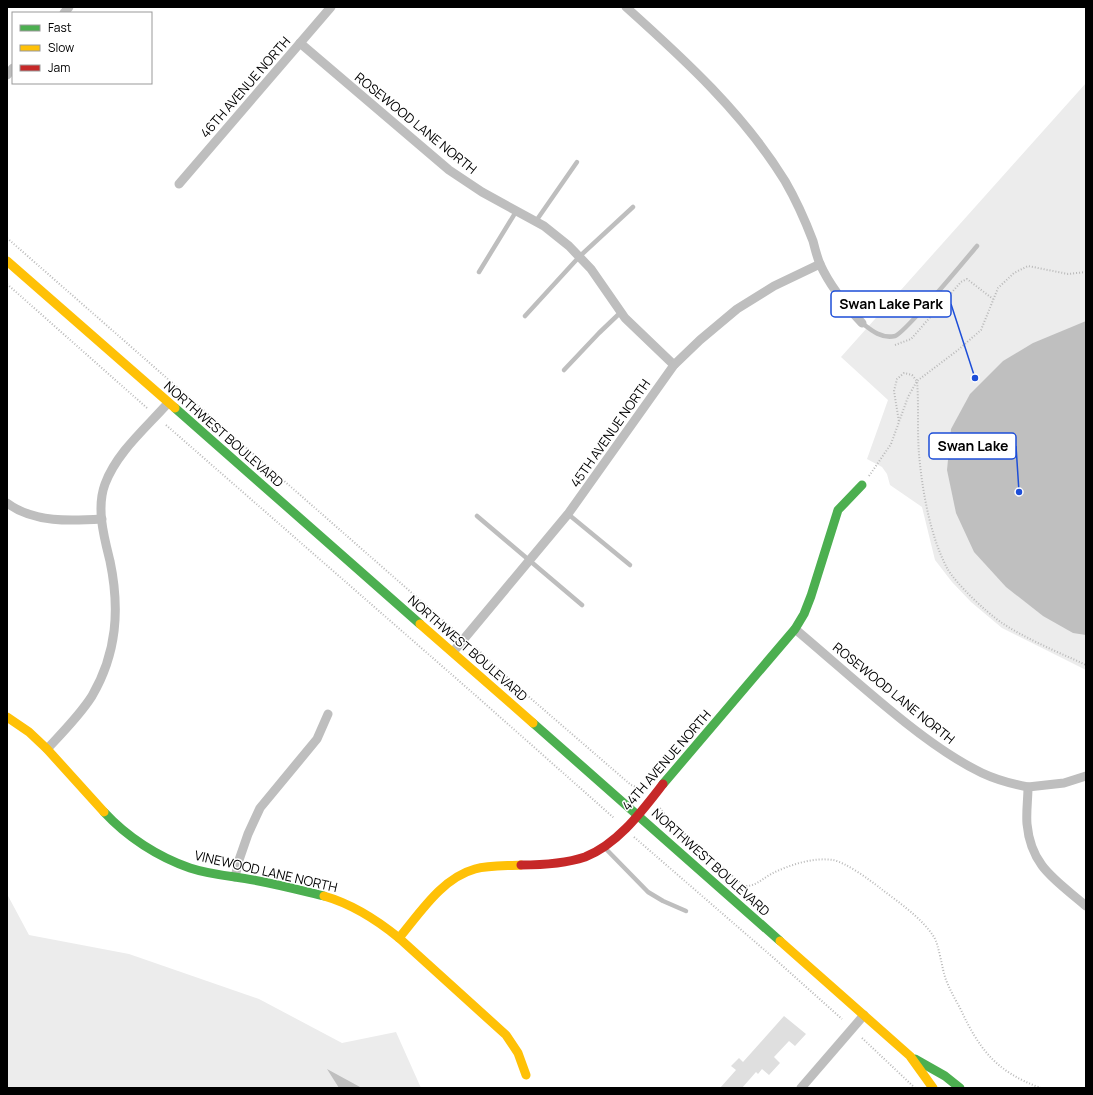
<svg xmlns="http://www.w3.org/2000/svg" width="1093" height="1095" viewBox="0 0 1093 1095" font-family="Manrope,sans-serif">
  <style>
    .green { fill: #ececec }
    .water { fill: #bfbfbf }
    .building { fill: #dfdfdf }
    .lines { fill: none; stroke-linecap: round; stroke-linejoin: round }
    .path { stroke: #b9b9b9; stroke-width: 2; stroke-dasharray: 1 2; stroke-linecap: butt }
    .lane { stroke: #bebebe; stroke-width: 4.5 }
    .street { stroke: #bebebe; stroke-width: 9 }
    .fast { stroke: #4caf50; stroke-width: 9 }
    .slow { stroke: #ffc107; stroke-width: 9 }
    .jam { stroke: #c62828; stroke-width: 9 }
    .labels { text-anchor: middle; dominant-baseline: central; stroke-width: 3; stroke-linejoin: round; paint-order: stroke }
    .street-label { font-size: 13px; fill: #000; stroke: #fff }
    .leader { fill: none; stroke: #1d4ed8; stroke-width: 1.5 }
    .callout-dot { fill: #1d4ed8; stroke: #fff; stroke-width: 1.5 }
    .callout { fill: #fff; stroke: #1d4ed8; stroke-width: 1.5 }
    .callout-label { font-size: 14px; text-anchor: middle; font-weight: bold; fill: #000 }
  </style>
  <rect width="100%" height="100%" fill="#fff"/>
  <g class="green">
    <polygon points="1086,83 1086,670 1002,628 971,602 952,582 935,560 922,507 890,485 887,474 882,467 867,459 888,400 841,357"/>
    <polygon points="7,894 29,935 129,954 259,999 342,1043 396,1032 421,1088 7,1088"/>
  </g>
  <g class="water">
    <polygon points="1086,321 1086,635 1073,633 1043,616 1006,587 974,552 956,513 947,470 951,429 970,394 1003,361 1033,343"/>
    <polygon points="327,1069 360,1087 362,1088 339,1088"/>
  </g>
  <polygon class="building" points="784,1016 806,1034 795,1046 789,1041 774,1057 780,1063 769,1075 762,1069 758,1074 756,1072 742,1088 720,1088 736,1070 731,1066 739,1058 743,1062"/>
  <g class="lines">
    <g class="path">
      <polyline points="7,238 453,629"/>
      <path d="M1086 272 1068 274 1028 266 1014 273 998 288 981 330 958 350 917 381C919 405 917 429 919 454 922 489 930 536 947 568 956 584 986 612 1002 623 1028 640 1058 652 1086 665"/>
      <polyline points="7,284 147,408"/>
      <polyline points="895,345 911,339 961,282 967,279 993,299"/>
      <polyline points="166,425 474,694 614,818"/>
      <polyline points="869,476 891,444 908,397 917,381 912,375 904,373 897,379 894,391 899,422"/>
      <polyline points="476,648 521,690 631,785 644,790"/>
      <path d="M660 808 669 820 744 886C755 887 762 879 771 874 789 865 813 857 833 860 845 862 870 880 880 888 898 902 921 917 934 937 939 945 942 969 946 980 950 990 955 999 960 1008 979 1049 996 1072 1041 1088"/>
      <polyline points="634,837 776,960 842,1019"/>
      <polyline points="862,1038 915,1088"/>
    </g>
    <g class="lane">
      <polyline points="536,221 577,162"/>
      <polyline points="479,272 517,210"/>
      <polyline points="525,316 579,257 633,207"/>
      <path d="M862 323C872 331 882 339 895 336 905 333 966 259 977 246"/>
      <polyline points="564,370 599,333 621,312"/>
      <polyline points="568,514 630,565"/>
      <polyline points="477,516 582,605"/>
      <polyline points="605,848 648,892 663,901 686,911"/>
    </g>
    <g class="street">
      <path d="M626 7C684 59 744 114 785 181 796 200 805 220 813 241 815 249 817 257 820 264 829 284 847 307 862 323"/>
      <polyline points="64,13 69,7"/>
      <polyline points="300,43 449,170 482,192 544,226 569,246 591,269 625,318 674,365"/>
      <polyline points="7,75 13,68"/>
      <polyline points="179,184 331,7"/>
      <path d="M7 503C34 523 71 521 102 519"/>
      <path d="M795 629C832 660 868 693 906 723 930 742 955 760 982 773 997 780 1012 784 1028 787 1028 799 1026 812 1027 824 1031 867 1056 880 1086 906"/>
      <polyline points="453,652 568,514 674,365 700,340 737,309 774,286 820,264"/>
      <path d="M47 749C63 732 80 715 92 696 117 653 120 609 110 561 104 537 96 508 105 484 117 452 146 428 168 403"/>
      <polyline points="1028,787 1064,783 1086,776"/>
      <polyline points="235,877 239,860 248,834 260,808 317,739 328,714"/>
      <polyline points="801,1088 864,1015"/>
    </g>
    <g class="fast">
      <polyline points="175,408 420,624"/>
      <polyline points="533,723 780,941"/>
      <polyline points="663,784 795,629 804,614 811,596 838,510 862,485"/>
      <path d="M104 812C127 837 158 857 190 868 205 873 220 875 235 877 265 881 295 889 324 896"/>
      <polyline points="915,1059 945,1076 960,1088"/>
    </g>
    <g class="slow">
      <polyline points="7,261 175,408"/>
      <polyline points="420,624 533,723"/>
      <polyline points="7,717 29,732 47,749 104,812"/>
      <path d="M324 896C352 904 377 920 399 938L506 1035 518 1053 526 1075"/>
      <path d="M399 938C420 913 442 878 475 869 489 865 506 866 521 865"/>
      <polyline points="780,941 910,1056 933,1088"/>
    </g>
    <path class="jam" d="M521 865C542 865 564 864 585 857 618 844 642 811 663 784"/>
  </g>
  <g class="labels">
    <g class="street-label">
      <text transform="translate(245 87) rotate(-49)">46TH AVENUE NORTH</text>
      <text transform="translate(416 123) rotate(39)">ROSEWOOD LANE NORTH</text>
      <text transform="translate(610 433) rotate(-55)">45TH AVENUE NORTH</text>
      <text transform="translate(224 434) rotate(41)">NORTHWEST BOULEVARD</text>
      <text transform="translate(468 648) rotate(41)">NORTHWEST BOULEVARD</text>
      <text transform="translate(894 693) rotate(39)">ROSEWOOD LANE NORTH</text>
      <text transform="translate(666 760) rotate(-49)">44TH AVENUE NORTH</text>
      <text transform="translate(711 862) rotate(42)">NORTHWEST BOULEVARD</text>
      <text transform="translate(266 871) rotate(13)">VINEWOOD LANE NORTH</text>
    </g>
  </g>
  <path class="leader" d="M975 378L951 304M1019 492L1016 446"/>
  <g class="callout-dot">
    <circle cx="975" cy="378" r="4"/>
    <circle cx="1019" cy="492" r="4"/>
  </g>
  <g class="callout">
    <rect x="831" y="291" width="120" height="26" rx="4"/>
    <rect x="929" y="433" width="87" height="26" rx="4"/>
  </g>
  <g class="callout-label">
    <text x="891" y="309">Swan Lake Park</text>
    <text x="973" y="451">Swan Lake</text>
  </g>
  <rect width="1093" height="1095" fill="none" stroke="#000000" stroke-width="16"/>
  <rect x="12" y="12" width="140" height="72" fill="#ffffff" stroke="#999999"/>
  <rect x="20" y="25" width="20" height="6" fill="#4caf50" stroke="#999999"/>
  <text x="48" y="32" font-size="12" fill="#000000">Fast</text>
  <rect x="20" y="45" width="20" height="6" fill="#ffc107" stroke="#999999"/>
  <text x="48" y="52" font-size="12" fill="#000000">Slow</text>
  <rect x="20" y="65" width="20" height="6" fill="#c62828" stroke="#999999"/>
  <text x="48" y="72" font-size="12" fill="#000000">Jam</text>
</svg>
